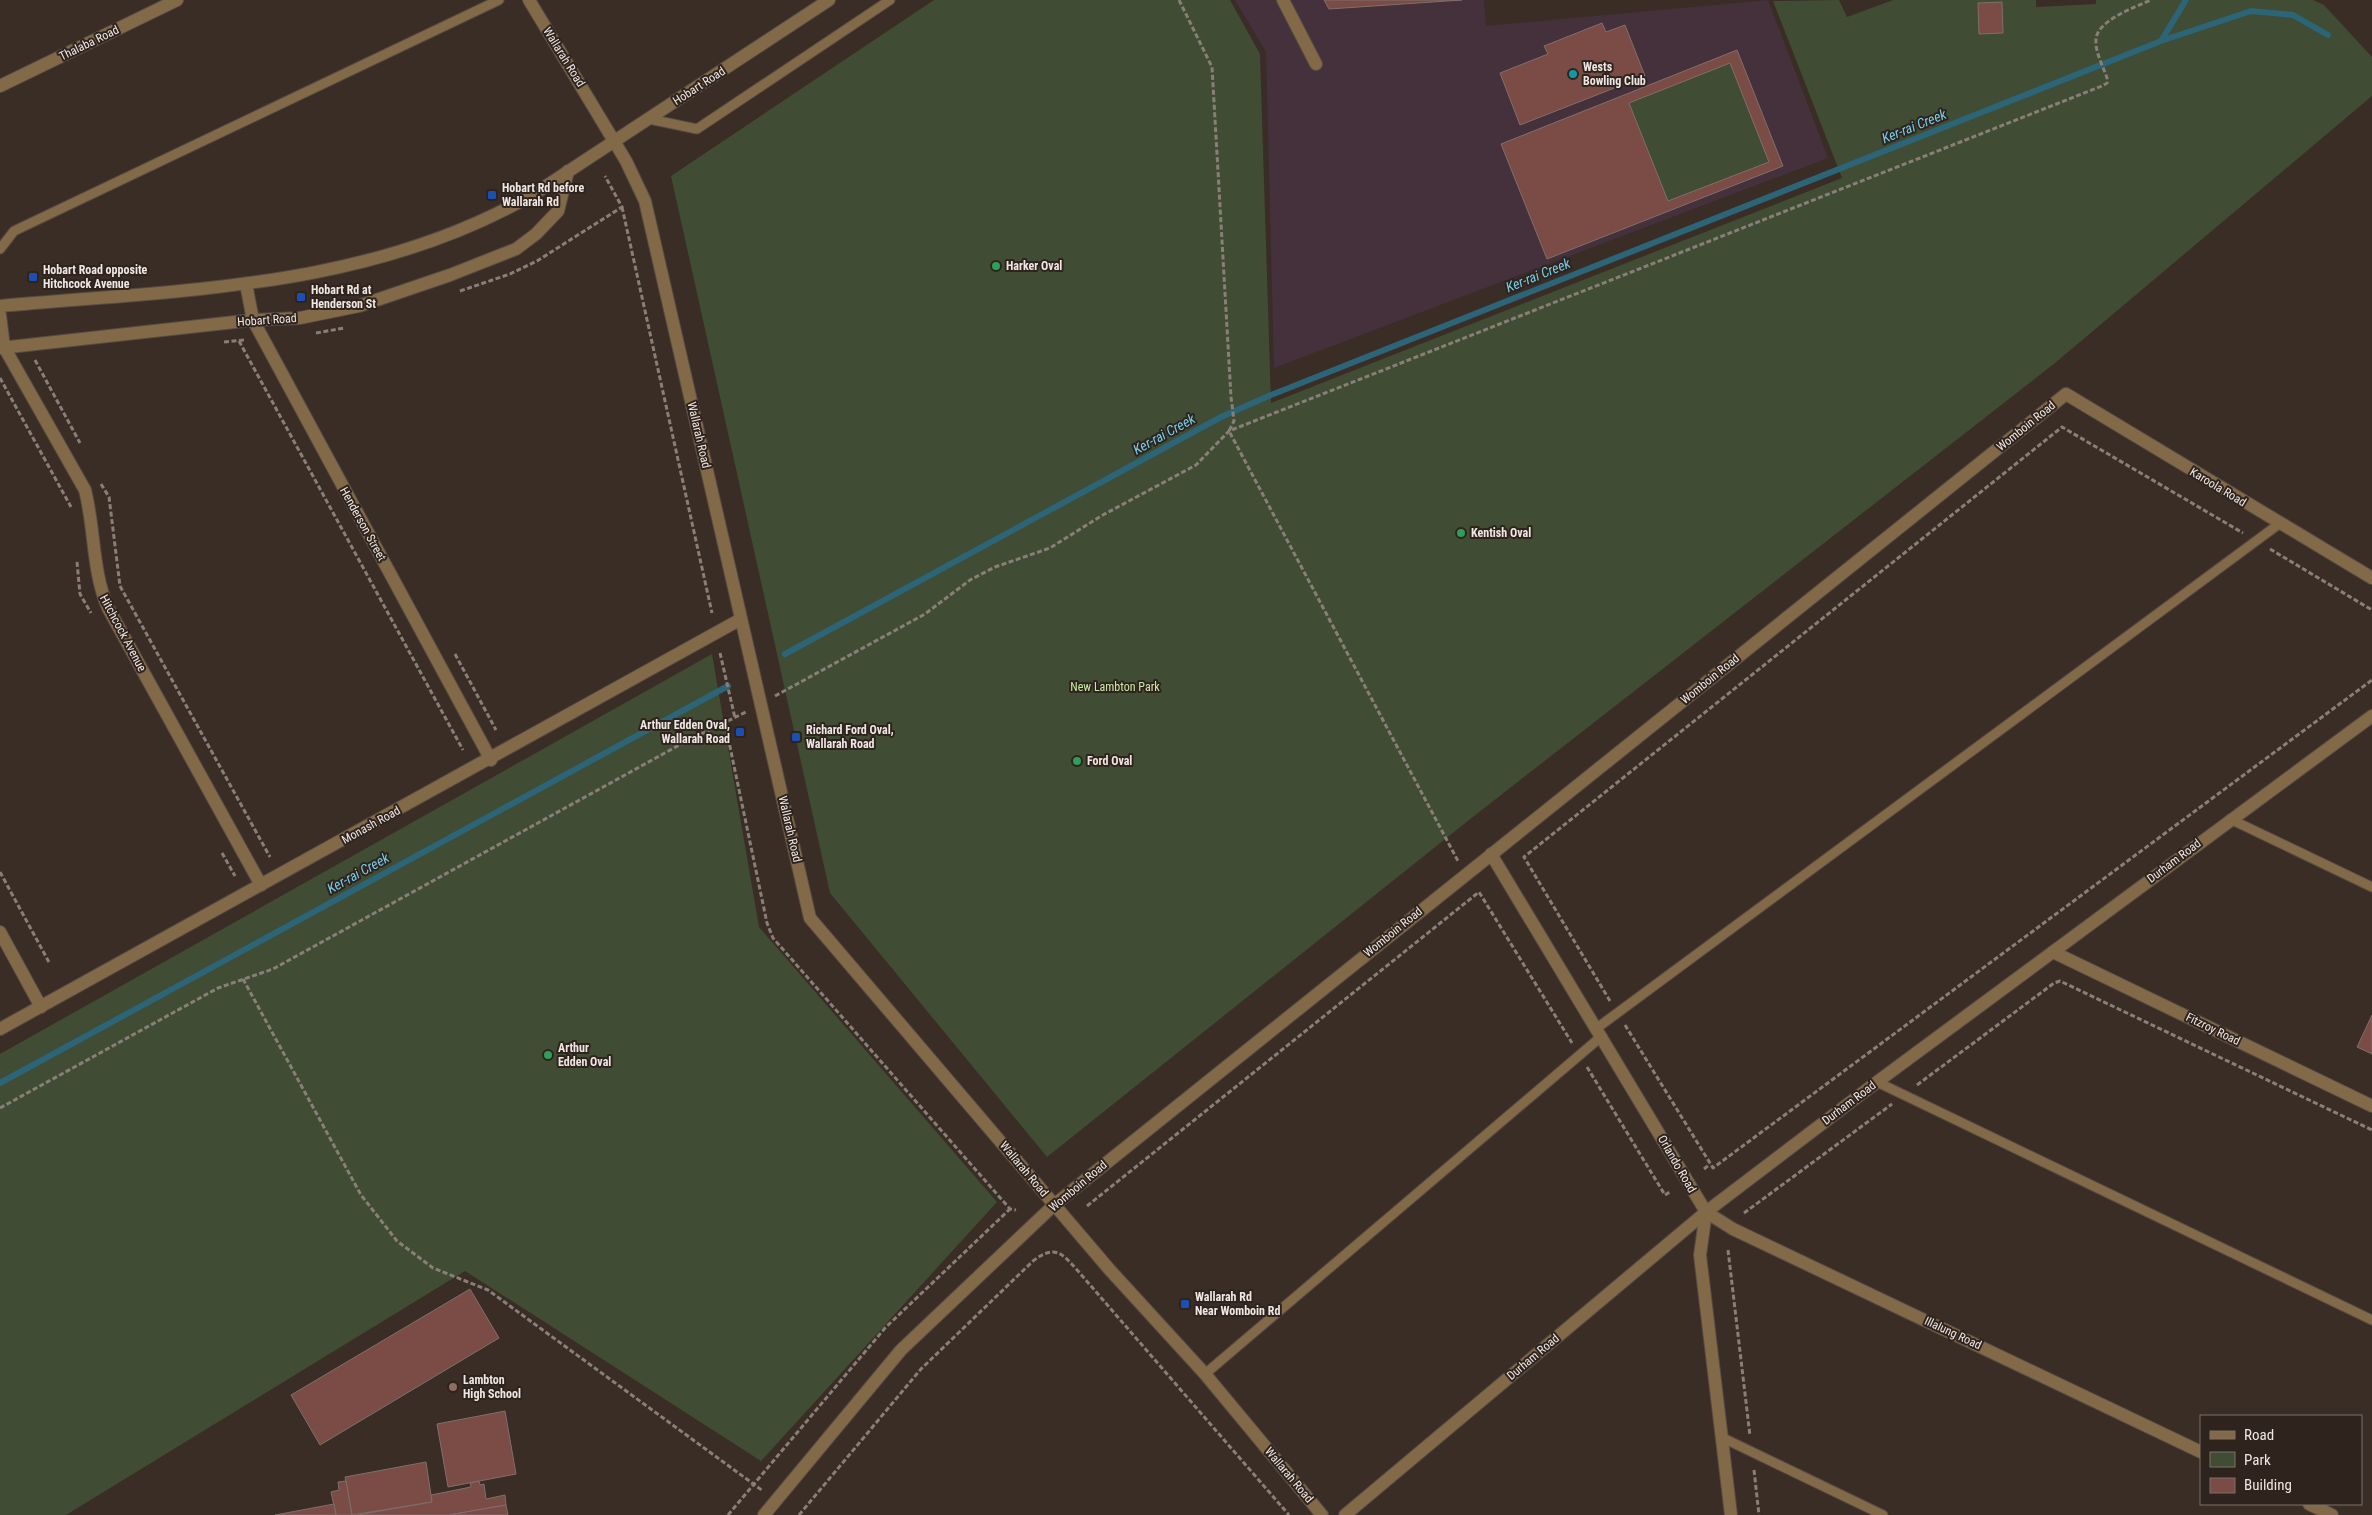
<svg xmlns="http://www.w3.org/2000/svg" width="2372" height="1515" viewBox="0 0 2372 1515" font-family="'Roboto Condensed',sans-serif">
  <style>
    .commercial { fill: #44313b }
    .green { fill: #404c33 }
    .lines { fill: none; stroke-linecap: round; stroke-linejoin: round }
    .stream { stroke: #2c6577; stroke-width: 6 }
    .building { fill: #7b4c46; stroke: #7f6f6c; fill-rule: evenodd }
    .service-casing { stroke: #564b44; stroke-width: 11 }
    .minor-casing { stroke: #564b44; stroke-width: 14 }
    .path { stroke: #897f79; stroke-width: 3; stroke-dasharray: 5 2.5; stroke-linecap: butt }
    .service { stroke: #826a49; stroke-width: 9 }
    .minor { stroke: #826a49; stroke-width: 12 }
    .culture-dot { fill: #0f9aa8; stroke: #2f231d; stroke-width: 2 }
    .transit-dot { fill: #1a4fb4; stroke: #2f231d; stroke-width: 2 }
    .leisure-dot { fill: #2e9e5b; stroke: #2f231d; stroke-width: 2 }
    .education-dot { fill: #8d6e63; stroke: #2f231d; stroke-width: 2 }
    .labels { text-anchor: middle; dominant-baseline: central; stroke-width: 4; stroke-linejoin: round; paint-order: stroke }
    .street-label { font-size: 12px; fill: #efe7e3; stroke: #2f231d }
    .poi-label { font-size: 12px; font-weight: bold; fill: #efe7e3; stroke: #2f231d; text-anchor: start }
    .park-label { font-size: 12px; fill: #caeaa6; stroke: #2f231d }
    .water-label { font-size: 14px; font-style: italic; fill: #74ceeb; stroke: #2f231d }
  </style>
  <rect width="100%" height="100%" fill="#392d26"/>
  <polygon class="commercial" points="1235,0 1484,0 1486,26 1768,0 1828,158 1274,368 1266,52"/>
  <g class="green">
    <polygon points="934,0 1230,0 1260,54 1271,403 1842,178 1773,1 1839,0 1847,17 1893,0 2036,0 2036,7 2096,4 2096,0 2313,0 2324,5 2372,57 2372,96 2055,363 1469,820 1047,1157 830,893 671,176"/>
    <polygon points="1730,63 1769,162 1668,201 1629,103"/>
    <polygon points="712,654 759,927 997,1202 761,1461 465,1271 66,1515 0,1515 0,1054"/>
  </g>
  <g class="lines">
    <g class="stream">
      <polyline points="2161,41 2186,0"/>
      <polyline points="785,654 1221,417 1271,395 2161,41 2251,11 2293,15 2328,35"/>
      <polyline points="0,1083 728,686"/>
    </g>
  </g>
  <g class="building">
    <polygon points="1324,0 1462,0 1329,9"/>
    <polygon points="2002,2 2003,33 1979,34 1978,3"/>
    <polygon points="1602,23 1606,32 1625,25 1645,76 1520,125 1500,73 1548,54 1544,46"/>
    <path d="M1737 50 1783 166 1547 259 1501 144ZM1730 63 1769 162 1668 201 1629 103Z"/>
    <polygon points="2372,1015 2372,1054 2357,1047"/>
    <polygon points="470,1289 499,1338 320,1445 291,1395"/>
    <polygon points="505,1411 516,1474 448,1487 437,1424"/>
    <polygon points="426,1462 432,1502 352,1515 345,1477"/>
    <polygon points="346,1481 352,1515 336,1515 331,1492 339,1490 338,1482"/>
    <polygon points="479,1481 480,1485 484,1484 486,1499 505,1495 506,1505 449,1515 357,1515 432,1502 431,1495 471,1487 470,1483"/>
    <polygon points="334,1504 336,1515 275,1515"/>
    <polygon points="506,1505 508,1515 449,1515"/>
  </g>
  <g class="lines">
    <defs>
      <g id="service">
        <polyline points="649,119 697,129 890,0"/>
        <polyline points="0,249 14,231 499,0"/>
        <polyline points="2230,819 2372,887"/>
        <polyline points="1597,1028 2279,524"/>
        <polyline points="1877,1082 2372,1320"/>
        <polyline points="1205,1374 1602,1036"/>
        <polyline points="1721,1437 1883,1515"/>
      </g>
      <g id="minor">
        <polyline points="529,0 626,161 645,201 810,918 1109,1269 1205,1374 1322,1515"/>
        <polyline points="1283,0 1316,64"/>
        <polyline points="0,86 177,0"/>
        <polyline points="246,284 253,320 491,760"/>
        <path d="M0 306C186 289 372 289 537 192L829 0"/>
        <path d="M0 315 4 347 85 490C95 529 92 571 108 608L261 885"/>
        <polyline points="0,348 253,320 300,318 359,306 450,275 516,249 536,234 558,211 568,171"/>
        <polyline points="1491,854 1706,1212 1700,1255 1731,1515"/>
        <polyline points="0,932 41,1007"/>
        <polyline points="2053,952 2372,1106"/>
        <polyline points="0,1029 741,619"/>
        <polyline points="1706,1212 1733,1229 2201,1452"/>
        <polyline points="2309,1504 2332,1515"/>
        <polyline points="764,1515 901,1350 1054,1205 2066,394 2372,578"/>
        <polyline points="1345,1515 1706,1212 1877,1082 2372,716"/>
      </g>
    </defs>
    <use href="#service" class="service-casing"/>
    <use href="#minor" class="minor-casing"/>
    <g class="path">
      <polyline points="1179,0 1212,67 1231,397 1234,421 1229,431 1458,861"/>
      <polyline points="622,207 712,613"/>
      <polyline points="460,291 510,274 537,261 622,207 605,176"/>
      <polyline points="316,333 344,328"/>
      <polyline points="239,341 463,750"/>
      <polyline points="224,342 245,340"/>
      <polyline points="35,360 80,443"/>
      <polyline points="0,378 71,507"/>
      <polyline points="101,484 109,497 120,586 270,857"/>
      <polyline points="2270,549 2372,610"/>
      <polyline points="77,562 80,594 91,613"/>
      <polyline points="720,653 735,718"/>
      <polyline points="455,654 496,730"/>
      <path d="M775 696 925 614 970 580 995 567 1050 548 1101 516 1196 465 1229 431 2102 86 2107 83V78C2103 66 2095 52 2096 40 2096 21 2135 7 2151 0"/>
      <polyline points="725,723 767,923 773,938 1010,1209 1016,1210"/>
      <polyline points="222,853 235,876"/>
      <polyline points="0,872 50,964"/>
      <polyline points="243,979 361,1195 397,1241 433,1268 488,1290 763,1491"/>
      <polyline points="1610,1001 1524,857 2062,427 2243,533"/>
      <polyline points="1625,1025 1713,1168 2372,680"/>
      <polyline points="1587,1067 1665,1195 1671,1191"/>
      <polyline points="1917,1085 2054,983 2060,981 2372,1130"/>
      <polyline points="0,1108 218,988 273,969 683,743 746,712"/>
      <polyline points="1704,1169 1710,1164"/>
      <polyline points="1087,1206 1479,892 1572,1043"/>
      <polyline points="1744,1213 1892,1104"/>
      <polyline points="1728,1250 1750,1436"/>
      <polyline points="1754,1470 1759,1515"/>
      <polyline points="728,1515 885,1328 1010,1209"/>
      <path d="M799 1515 921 1369 1033 1261C1055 1244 1062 1253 1078 1271L1289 1515"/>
    </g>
    <use href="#service" class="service"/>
    <use href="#minor" class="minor"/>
  </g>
  <circle class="culture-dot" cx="1573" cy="74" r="5"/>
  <g class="transit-dot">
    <rect x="487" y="190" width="10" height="10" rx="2.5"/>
    <rect x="28" y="272" width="10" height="10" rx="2.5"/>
    <rect x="296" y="292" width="10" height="10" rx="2.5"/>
    <rect x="735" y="727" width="10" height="10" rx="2.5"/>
    <rect x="791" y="732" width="10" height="10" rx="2.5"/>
    <rect x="1180" y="1299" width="10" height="10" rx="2.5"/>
  </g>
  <g class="leisure-dot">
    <circle cx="996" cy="266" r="5"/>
    <circle cx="1461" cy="533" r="5"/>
    <circle cx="1077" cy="761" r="5"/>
    <circle cx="548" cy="1055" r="5"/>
  </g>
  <circle class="education-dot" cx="453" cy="1387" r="5"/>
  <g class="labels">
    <g class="street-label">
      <text transform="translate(89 43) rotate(-26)">Thalaba Road</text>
      <text transform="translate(564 57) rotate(58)">Wallarah Road</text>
      <text transform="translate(699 86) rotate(-33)">Hobart Road</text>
      <text transform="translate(267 320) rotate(-4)">Hobart Road</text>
      <text transform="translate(2026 426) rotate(-39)">Womboin Road</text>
      <text transform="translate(699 435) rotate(77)">Wallarah Road</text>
      <text transform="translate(2218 487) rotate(31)">Karoola Road</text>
      <text transform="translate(363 524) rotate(61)">Henderson Street</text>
      <text transform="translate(123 633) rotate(62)">Hitchcock Avenue</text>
      <text transform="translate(1710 679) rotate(-39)">Womboin Road</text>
      <text transform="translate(371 825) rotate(-29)">Monash Road</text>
      <text transform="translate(790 829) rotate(77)">Wallarah Road</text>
      <text transform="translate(2174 861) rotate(-37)">Durham Road</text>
      <text transform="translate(1393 932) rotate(-39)">Womboin Road</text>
      <text transform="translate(2213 1029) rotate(26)">Fitzroy Road</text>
      <text transform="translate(1849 1103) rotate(-37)">Durham Road</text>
      <text transform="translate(1677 1164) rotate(60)">Orlando Road</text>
      <text transform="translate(1024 1169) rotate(50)">Wallarah Road</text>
      <text transform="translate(1078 1186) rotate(-40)">Womboin Road</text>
      <text transform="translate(1953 1333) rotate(25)">Illalung Road</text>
      <text transform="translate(1533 1357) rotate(-40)">Durham Road</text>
      <text transform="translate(1289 1475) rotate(50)">Wallarah Road</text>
    </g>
    <g class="poi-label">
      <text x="1583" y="67">Wests<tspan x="1583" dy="14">Bowling Club</tspan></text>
      <text x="502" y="188">Hobart Rd before<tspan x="502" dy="14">Wallarah Rd</tspan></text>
      <text x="1006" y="266">Harker Oval</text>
      <text x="43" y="270">Hobart Road opposite<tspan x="43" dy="14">Hitchcock Avenue</tspan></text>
      <text x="311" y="290">Hobart Rd at<tspan x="311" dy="14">Henderson St</tspan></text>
      <text x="1471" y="533">Kentish Oval</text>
      <text x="730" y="725" text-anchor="end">Arthur Edden Oval,<tspan x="730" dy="14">Wallarah Road</tspan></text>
      <text x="806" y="730">Richard Ford Oval,<tspan x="806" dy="14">Wallarah Road</tspan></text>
      <text x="1087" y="761">Ford Oval</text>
      <text x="558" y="1048">Arthur<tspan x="558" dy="14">Edden Oval</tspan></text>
      <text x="1195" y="1297">Wallarah Rd<tspan x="1195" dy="14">Near Womboin Rd</tspan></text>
      <text x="463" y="1380">Lambton<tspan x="463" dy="14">High School</tspan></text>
    </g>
    <g class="park-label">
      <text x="1115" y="687">New Lambton Park</text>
    </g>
    <g class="water-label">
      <text transform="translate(1914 126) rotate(-22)">Ker-rai Creek</text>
      <text transform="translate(1538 275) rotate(-22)">Ker-rai Creek</text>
      <text transform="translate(1164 434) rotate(-29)">Ker-rai Creek</text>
      <text transform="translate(358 873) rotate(-29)">Ker-rai Creek</text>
    </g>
  </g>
  <rect x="2200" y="1415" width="162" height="90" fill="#2f231d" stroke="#7c716c"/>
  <rect x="2210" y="1431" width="25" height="8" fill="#826a49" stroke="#7c716c"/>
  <text x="2244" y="1440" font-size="15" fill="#efe7e3">Road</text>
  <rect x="2210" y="1452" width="25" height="15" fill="#404c33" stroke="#7c716c"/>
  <text x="2244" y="1465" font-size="15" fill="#efe7e3">Park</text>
  <rect x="2210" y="1478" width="25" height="15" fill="#7b4c46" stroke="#7c716c"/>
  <text x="2244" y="1490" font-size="15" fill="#efe7e3">Building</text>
</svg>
